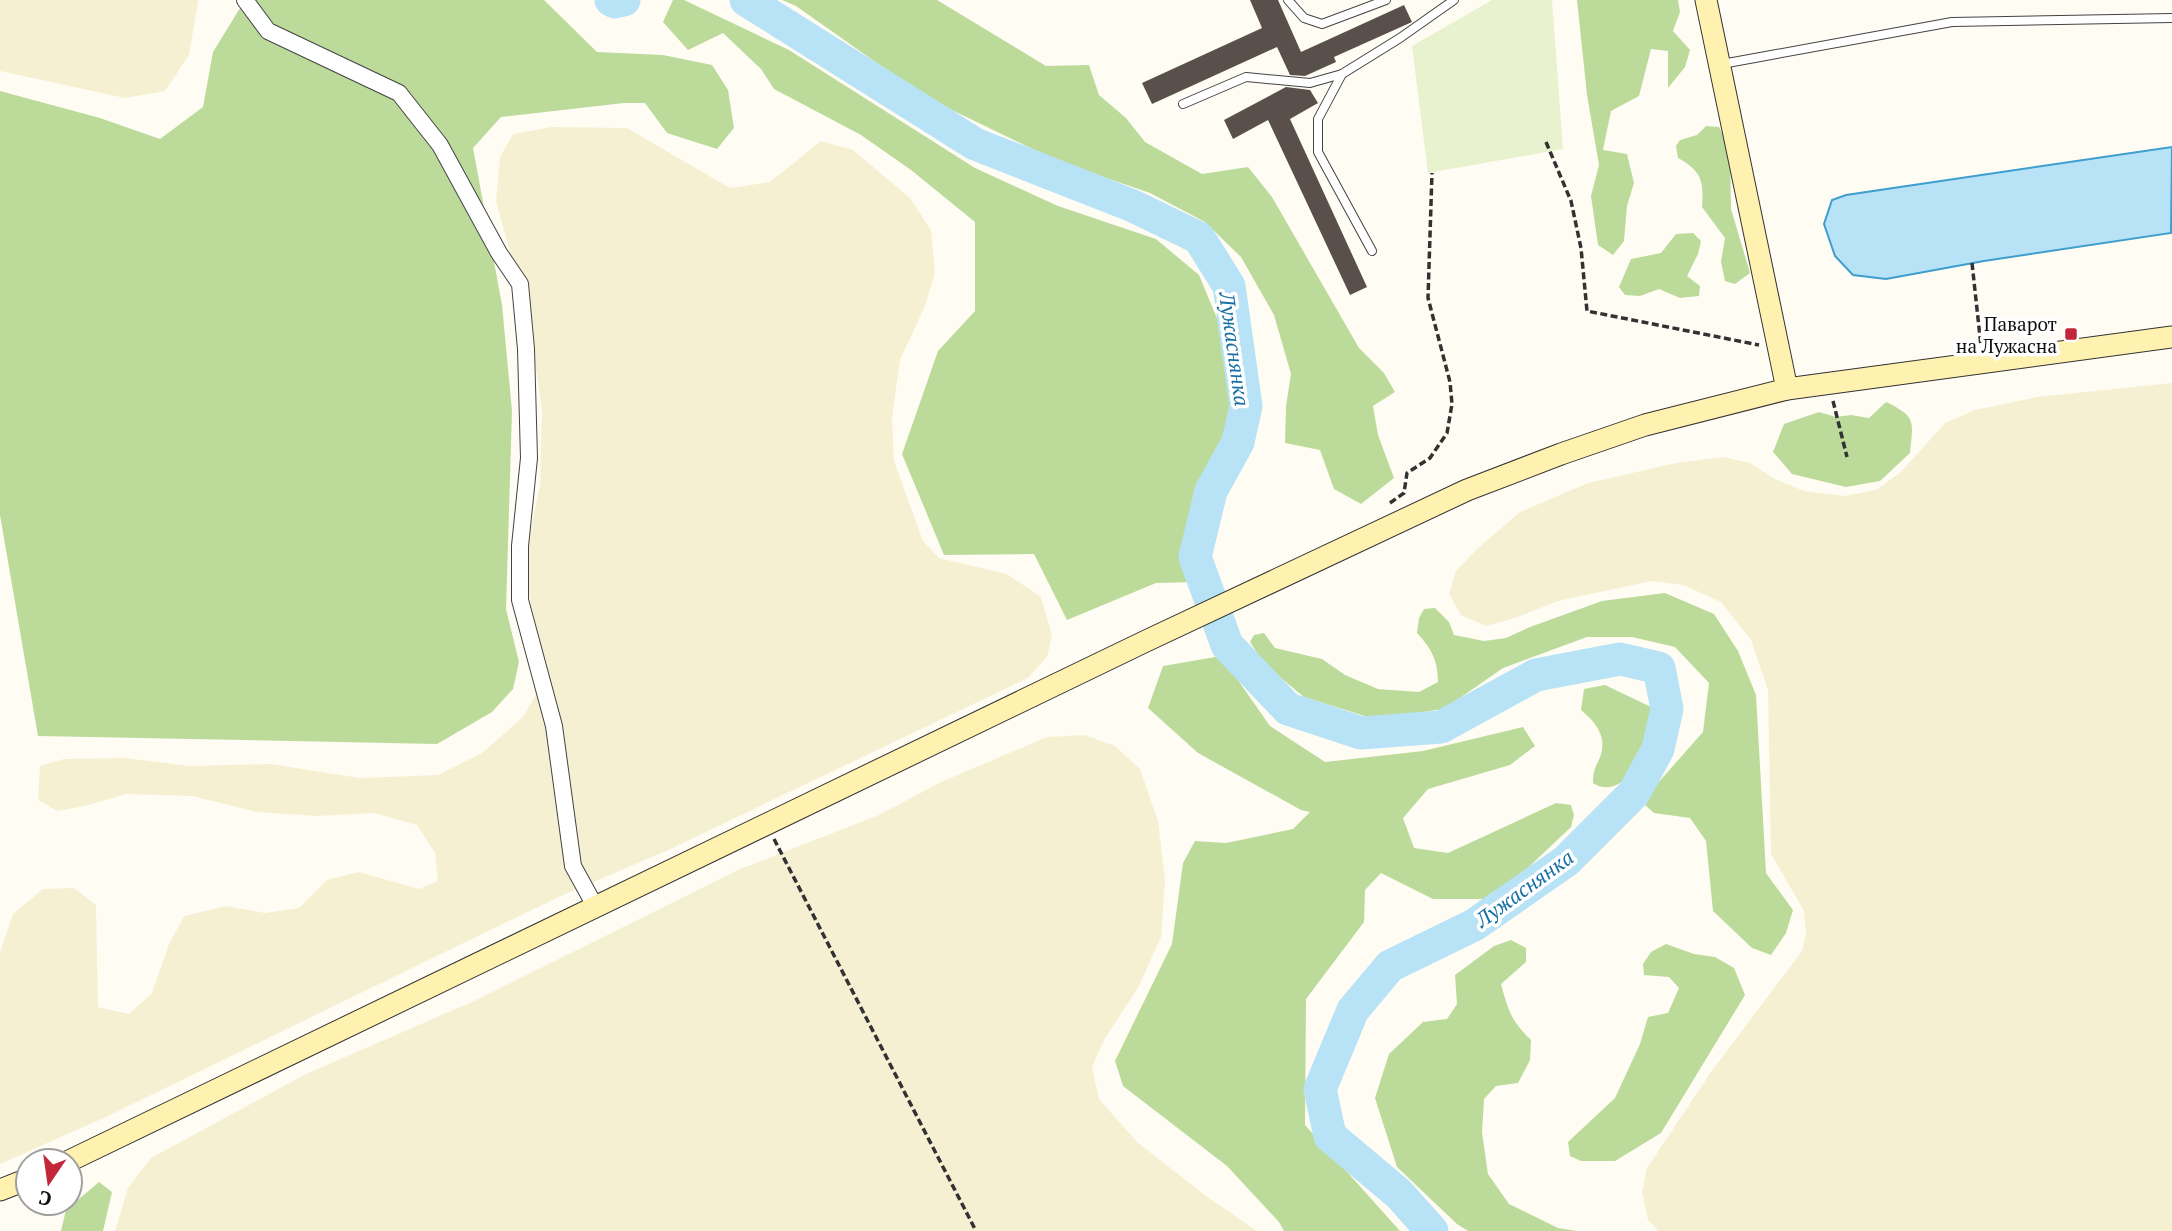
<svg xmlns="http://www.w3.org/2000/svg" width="2172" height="1231" viewBox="0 0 2172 1231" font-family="'PT Serif',serif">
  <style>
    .farmland { fill: #f6f0d3 }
    .forest { fill: #bcdb9b }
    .pitch { fill: #e8f2ce }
    .water { fill: #b8e3f7; stroke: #3e9ece; stroke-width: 2 }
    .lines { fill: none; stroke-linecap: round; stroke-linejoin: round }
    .river { stroke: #b8e3f7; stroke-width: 33 }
    .building { fill: #59504c }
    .lane-casing { stroke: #434343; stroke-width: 10 }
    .street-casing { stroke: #434343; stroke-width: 18 }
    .secondary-casing { stroke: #323232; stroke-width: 23 }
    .path { stroke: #323232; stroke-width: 3.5; stroke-dasharray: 7 3.5; stroke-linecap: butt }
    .lane { stroke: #fff; stroke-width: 8 }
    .street { stroke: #fff; stroke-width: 16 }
    .secondary { stroke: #fff1af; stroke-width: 21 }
    .poi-dot { fill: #c22638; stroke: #fff; stroke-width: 2.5 }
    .labels { text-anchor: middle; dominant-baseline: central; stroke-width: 7; stroke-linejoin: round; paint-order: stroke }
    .poi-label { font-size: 19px; fill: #101010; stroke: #fff; text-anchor: end }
    .water-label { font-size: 21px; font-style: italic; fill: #1770a4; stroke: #fff }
  </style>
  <rect width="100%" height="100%" fill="#fffcf4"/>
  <g class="farmland">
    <polygon points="0,0 198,0 198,2 189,55 165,91 125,98 0,71"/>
    <polygon points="552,127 627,128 730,188 770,182 821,141 853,150 910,198 931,230 935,273 925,306 900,360 892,418 894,461 923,541 939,558 1007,574 1041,597 1052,635 1047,657 1028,678 666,851 563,895 443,953 106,1117 0,1164 0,952 13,914 43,889 74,888 96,905 98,1007 129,1014 152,993 169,944 184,916 226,906 265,913 299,908 327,880 359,872 419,889 438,881 435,853 417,825 374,813 318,816 257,812 192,796 126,794 85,806 57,811 38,800 40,766 64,759 125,758 191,766 270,764 360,778 438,775 482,753 523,717 543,682 529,592 529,539 540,485 542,410 529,321 496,201 500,157 513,134"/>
    <polygon points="2172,383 2172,1231 1658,1231 1648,1220 1642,1192 1647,1168 1711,1072 1802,951 1806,934 1804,911 1771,854 1768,690 1751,640 1721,602 1683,585 1652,581 1558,601 1515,618 1486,626 1461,615 1449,594 1456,571 1478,548 1520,512 1588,483 1676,463 1723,457 1750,463 1775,479 1804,491 1844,496 1876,490 1901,472 1945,423 1975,410 2037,397"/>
    <polygon points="1085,735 1115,746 1140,769 1158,821 1165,880 1161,937 1139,986 1104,1040 1092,1067 1099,1099 1137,1142 1206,1196 1257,1231 115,1231 128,1188 151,1158 306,1074 474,1001 740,869 879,815 941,782 1047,737"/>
  </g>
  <g class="forest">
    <polygon points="241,0 544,0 597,52 663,55 712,65 728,90 734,128 717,149 667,133 645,103 624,103 501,117 473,148 502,305 512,411 506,609 519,662 513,689 492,712 437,744 38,736 0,515 0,91 100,118 160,139 203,107 213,52 240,8"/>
    <polygon points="673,0 684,0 789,50 975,168 1058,206 1156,239 1199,275 1244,383 1228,454 1200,511 1195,539 1194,582 1156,583 1067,620 1034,554 944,555 902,454 938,351 975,311 975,222 911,170 861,135 774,89 761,69 723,33 688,50 663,22"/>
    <polygon points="782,0 937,0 1046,66 1089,65 1099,95 1126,118 1145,142 1202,174 1248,167 1272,197 1359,348 1384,373 1395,392 1373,406 1378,435 1394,478 1361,504 1334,489 1320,450 1285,443 1286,406 1291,374 1274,315 1241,257 1205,222 1150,193 1057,161 925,97 796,6"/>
    <polygon points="1577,0 1678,0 1680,12 1673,31 1690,50 1685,67 1668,88 1668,51 1651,49 1639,96 1611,111 1603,150 1627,154 1634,183 1627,206 1624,241 1613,255 1598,245 1591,196 1599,165 1587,95"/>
    <path d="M1706 126 1719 127 1730 150 1731 209 1750 273 1735 284 1725 281 1721 262 1725 238 1702 207C1704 182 1702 171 1678 158L1676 146 1680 140 1697 135Z"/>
    <polygon points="1693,233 1701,241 1698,254 1687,276 1700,286 1699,296 1680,298 1659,289 1640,296 1625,295 1619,287 1631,259 1661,253 1676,234"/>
    <path d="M1886 402C1917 417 1913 421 1910 453L1880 481 1846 487 1792 474 1773 452 1784 424 1819 412 1836 417 1851 415 1869 418Z"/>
    <path d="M1665 593 1714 614 1738 651 1756 695 1766 873 1793 910 1786 933 1771 955 1752 948 1713 911 1706 841 1690 818 1654 813 1645 805 1650 792 1703 732 1709 683 1675 647 1632 637H1587L1503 668 1444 709 1374 719 1304 697 1265 665 1250 642 1254 635 1264 633 1275 648 1322 659 1345 675 1378 689 1419 692 1438 682C1438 660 1431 648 1417 633L1419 618 1424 609 1435 608 1449 622 1454 635 1484 641 1506 638 1530 627 1602 601Z"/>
    <polygon points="1221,656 1270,726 1325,762 1423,751 1523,727 1535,746 1510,765 1428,789 1403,818 1414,848 1448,853 1556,803 1571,805 1574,815 1571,827 1495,899 1433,899 1381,873 1365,890 1364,922 1306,999 1305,1125 1400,1231 1284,1231 1279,1222 1227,1166 1123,1086 1115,1061 1172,944 1183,863 1195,841 1226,843 1293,829 1310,812 1301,810 1198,753 1148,708 1163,666"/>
    <path d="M1605 685 1651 707C1652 712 1654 718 1654 723 1652 748 1623 803 1593 783 1593 764 1600 763 1602 750 1605 733 1593 720 1581 710L1584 689Z"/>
    <path d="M1511 940 1526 948V962L1501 984C1508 1010 1511 1021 1531 1040L1530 1060 1518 1083 1496 1086 1484 1099 1482 1132 1488 1174 1509 1204 1558 1228 1577 1231H1468L1457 1224 1397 1167 1375 1098 1389 1054 1423 1022 1447 1019 1457 1004 1455 975 1494 946Z"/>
    <polygon points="1666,944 1694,954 1715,957 1734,968 1745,995 1661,1133 1615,1161 1581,1161 1570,1156 1568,1142 1615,1098 1640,1044 1648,1017 1668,1013 1679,988 1669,977 1644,975 1643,964 1651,952"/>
    <polygon points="99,1182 112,1192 103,1231 61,1231 66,1210"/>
  </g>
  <polygon class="pitch" points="1492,0 1552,0 1563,149 1428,173 1412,46"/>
  <polygon class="water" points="2172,147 2171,233 1984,261 1886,279 1853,275 1835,256 1824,224 1832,200 1846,195"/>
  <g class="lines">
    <g class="river">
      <polyline points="611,0 615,2 624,0"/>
      <polyline points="746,0 975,144 1133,206 1199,238 1229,286 1246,406 1238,442 1211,491 1195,557 1227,645 1288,709 1361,733 1441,727 1536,675 1620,659 1659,668 1667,709 1658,749 1634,793 1566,861 1474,925 1390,966 1353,1010 1320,1089 1330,1136 1399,1194 1432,1231"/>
    </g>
  </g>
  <g class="building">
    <polygon points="1250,0 1278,0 1301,52 1404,5 1412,22 1334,57 1336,62 1305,76 1290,75 1277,47 1152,104 1142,83 1262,28"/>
    <polygon points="1286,87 1310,90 1318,103 1290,119 1367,287 1350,295 1268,120 1233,139 1224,120"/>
  </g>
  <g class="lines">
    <defs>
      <g id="lane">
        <polyline points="1288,0 1304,18 1322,24 1386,0"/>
        <polyline points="1722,64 1952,22 2172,18"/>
        <polyline points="1183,104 1246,77 1310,83 1342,74"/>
        <polyline points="1372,251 1318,152 1318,119 1342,74 1400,38 1454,0"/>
      </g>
      <polyline id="street" points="245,0 268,31 399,93 440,145 499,253 520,284 526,349 529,458 520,546 520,600 554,726 573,866 595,906"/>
      <g id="secondary">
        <polyline points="1706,0 1787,389"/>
        <polyline points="69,1161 1146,641 1467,490 1561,454 1645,425 1787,389 2172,337"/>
        <polyline points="0,1190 28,1179"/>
      </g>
    </defs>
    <use href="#lane" class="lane-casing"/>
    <use href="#street" class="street-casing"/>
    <use href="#secondary" class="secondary-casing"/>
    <g class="path">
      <polyline points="1546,142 1571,201 1581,248 1587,311 1759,345"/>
      <polyline points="1972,263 1981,346"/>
      <polyline points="1833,401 1847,457"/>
      <polyline points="1390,503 1404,493 1407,473 1430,458 1447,433 1452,404 1450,382 1428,298 1432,173"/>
      <polyline points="774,839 976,1231"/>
    </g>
    <use href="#lane" class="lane"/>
    <use href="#street" class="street"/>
    <use href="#secondary" class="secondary"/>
  </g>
  <rect class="poi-dot" x="2064" y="327" width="14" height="14" rx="3.5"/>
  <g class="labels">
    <g class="poi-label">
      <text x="2057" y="323">Паварот<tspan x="2057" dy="22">на Лужасна</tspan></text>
    </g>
    <g class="water-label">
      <text transform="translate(1235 349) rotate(82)">Лужаснянка</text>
      <text transform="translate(1524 888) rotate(-36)">Лужаснянка</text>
    </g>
  </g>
  <g transform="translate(49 1182) rotate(193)"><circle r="33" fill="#ffffff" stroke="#9f9f9f" stroke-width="2"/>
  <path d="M0-5L12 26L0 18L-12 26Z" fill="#c22638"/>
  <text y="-10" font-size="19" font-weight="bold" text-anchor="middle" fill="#101010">С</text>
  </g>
</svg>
